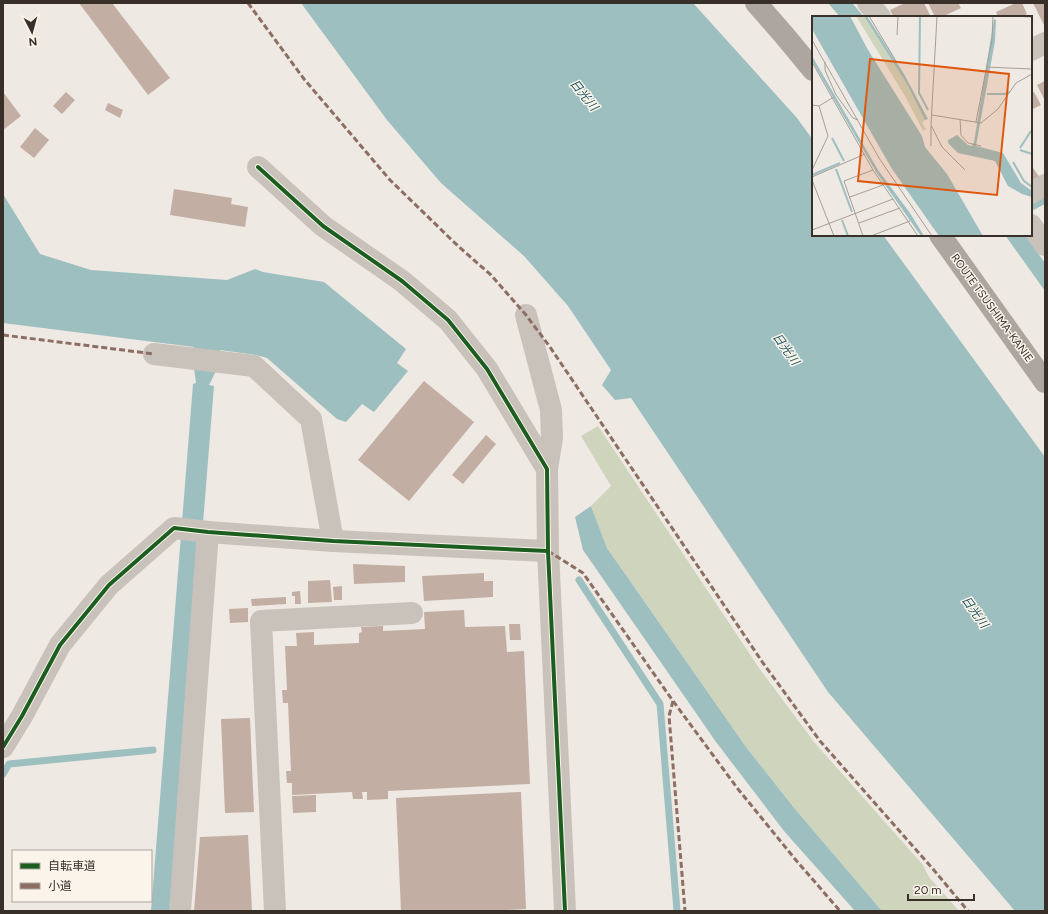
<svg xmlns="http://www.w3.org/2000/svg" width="1048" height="914" viewBox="0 0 1048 914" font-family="Figtree,'Noto Sans JP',sans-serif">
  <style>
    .green { fill: #cfd4bc }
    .water { fill: #9ebfc0 }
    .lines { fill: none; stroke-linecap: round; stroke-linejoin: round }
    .stream { stroke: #9ebfc0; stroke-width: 7 }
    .building { fill: #c3aea4 }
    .minor { stroke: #c8c2bb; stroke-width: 22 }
    .major { stroke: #ada6a0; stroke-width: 22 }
    .quiet { stroke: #8d6e63; stroke-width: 3; stroke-dasharray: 6 3; stroke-linecap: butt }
    .cycleway-casing { stroke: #fbf4eb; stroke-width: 6 }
    .cycleway { stroke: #1b5e20; stroke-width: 4 }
    .labels { text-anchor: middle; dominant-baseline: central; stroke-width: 3; stroke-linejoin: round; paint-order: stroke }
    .street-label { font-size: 11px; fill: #392f29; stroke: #fbf4eb }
    .water-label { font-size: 12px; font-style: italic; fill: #1d555c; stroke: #fbf4eb }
    .inset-river { fill: none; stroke: #9ebfc0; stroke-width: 2 }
    .inset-road { fill: none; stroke: #a69f99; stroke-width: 1 }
    .view { fill: #df570d; fill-opacity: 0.15; stroke: #df570d; stroke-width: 2 }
    .inset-edge { fill: none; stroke: #392f29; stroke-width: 2 }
  </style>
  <rect width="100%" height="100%" fill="#eee9e3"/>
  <polygon class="green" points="598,426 759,668 814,742 923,865 929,877 959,911 882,911 795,809 746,747 607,548 591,506 611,486 581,436"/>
  <g class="water">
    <polygon points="301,3 693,3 797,118 813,140 813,235 883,235 1045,457 1045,911 1015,911 828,692 631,398 615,400 602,385 611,370 568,306 524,256 441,183 387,120"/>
    <polygon points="828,3 852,3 864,17 840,17"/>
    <polygon points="3,194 40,254 91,270 227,280 255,269 263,272 324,282 406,349 397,363 408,371 374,412 362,404 346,422 337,419 267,358 256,355 220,350 215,373 209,385 214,386 172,911 151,911 193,384 196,383 194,368 194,347 3,323"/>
    <polygon points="1005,235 1025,235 1045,263 1045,291"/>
    <polygon points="591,506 607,548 746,747 795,809 882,911 855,911 784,831 716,742 583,550 575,517"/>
  </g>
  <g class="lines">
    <g class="stream">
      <polyline points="1034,206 1045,200"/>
      <polyline points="579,580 660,704 677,911"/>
      <polyline points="3,774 9,764 153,750"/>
    </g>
  </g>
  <g class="building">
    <polygon points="79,3 112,3 170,78 148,95"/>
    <polygon points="905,3 924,3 931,17 898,17 897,16 893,16 890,10"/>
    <polygon points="928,3 958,3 961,8 942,17 935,17"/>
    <polygon points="1016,3 1022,3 1027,14 1021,17 998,17 996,12"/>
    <polygon points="1033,3 1045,3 1045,24 1044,25"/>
    <polygon points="1045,81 1045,101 1037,85"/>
    <polygon points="3,92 21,116 3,130"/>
    <polygon points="66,92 75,100 62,114 53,106"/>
    <polygon points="1034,92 1041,105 1031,110 1031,93"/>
    <polygon points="108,103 123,110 120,118 105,110"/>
    <polygon points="35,128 49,140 34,158 20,147"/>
    <polygon points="1031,165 1040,178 1031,184"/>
    <polygon points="174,189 232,198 231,204 248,207 245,227 170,215"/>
    <polygon points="424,381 474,422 409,501 358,460"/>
    <polygon points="486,435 496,444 463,484 452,475"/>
    <polygon points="353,564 405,566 405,582 354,584"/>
    <polygon points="484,573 484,581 493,581 493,597 424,601 422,576"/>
    <polygon points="330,580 332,602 308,603 308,581"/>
    <polygon points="342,586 342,600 334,600 333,587"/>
    <polygon points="300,591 301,604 295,604 295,596 292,596 292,592"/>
    <polygon points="286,597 286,604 252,606 251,599"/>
    <polygon points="248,608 248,622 230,623 229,609"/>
    <polygon points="464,610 465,627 505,626 507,652 524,651 530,784 388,791 388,799 367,800 367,792 362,792 363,799 353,799 352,792 292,795 292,783 287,783 286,771 291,771 288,703 283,703 282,690 287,690 285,646 297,646 296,633 314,632 314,645 359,643 359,633 362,632 361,627 383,626 383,631 425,629 424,612"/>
    <polygon points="509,624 520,624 521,640 510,640"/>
    <polygon points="250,718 254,812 225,813 221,719"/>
    <polygon points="521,792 526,909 489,911 401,911 396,798"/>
    <polygon points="316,795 316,812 293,813 292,796"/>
    <polygon points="248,835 252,911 194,911 200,837"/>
  </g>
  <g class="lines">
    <g class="minor">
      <polyline points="868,3 880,17"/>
      <polyline points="1031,50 1045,43"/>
      <polyline points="258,167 323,226 402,281 448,320 487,369 547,469 548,551 565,911"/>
      <polyline points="1031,193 1045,185"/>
      <polyline points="1031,225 1045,245"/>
      <polyline points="526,315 551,410 552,438 547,469"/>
      <polyline points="154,354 254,366 311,419 333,541"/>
      <polyline points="3,747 22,716 60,645 109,585 174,528 208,532 333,541 548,551"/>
      <polyline points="180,911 208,532"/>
      <polyline points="275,911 261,621 412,613"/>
    </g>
    <g class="major">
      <polyline points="756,3 784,35 813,70"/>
      <polyline points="940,235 1045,382"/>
    </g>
    <g class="quiet">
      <polyline points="248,3 304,79 390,180 458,246 491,275 526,315 550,347 763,663 820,741 933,869 968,911"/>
      <polyline points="3,335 154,354"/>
      <polyline points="548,551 583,573 673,701 738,789 795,859 840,911"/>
      <polyline points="673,701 669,716 685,911"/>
    </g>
    <defs>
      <g id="cycleway">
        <polyline points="258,167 323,226 402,281 448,320 487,369 547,469 548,551 565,911"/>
        <polyline points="3,747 22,716 60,645 109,585 174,528 208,532 333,541 548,551"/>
      </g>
    </defs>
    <use href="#cycleway" class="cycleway-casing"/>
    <use href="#cycleway" class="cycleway"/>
  </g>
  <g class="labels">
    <g class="street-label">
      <text transform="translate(992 308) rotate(54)">ROUTE TSUSHIMA-KANIE</text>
    </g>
    <g class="water-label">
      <text transform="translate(584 95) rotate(51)">日光川</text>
      <text transform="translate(786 349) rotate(54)">日光川</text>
      <text transform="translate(975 612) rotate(54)">日光川</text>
    </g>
  </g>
  <g transform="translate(812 16)">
    <rect width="220" height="220" fill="#eee9e3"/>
    <path d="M44 0H52L96 70 112 98 113 104 110 107 114 113 111 115 93 80Z" fill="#cfd4bc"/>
    <path d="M0 0H38L56 34 110 120 113 131 135 158 171 220H127L80 153 49 99 0 13ZM52 0H55L92 58 116 103 113 104 96 70ZM182 3 184 4 183 25 164 130 191 137 209 167 220 175V181L210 178 196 170 183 145 146 137 136 127V124L145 119 156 129 160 130 162 126ZM0 40 66 154 98 197 112 220H109L64 156 0 45Z" fill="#9ebfc0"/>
    <path class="inset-river" d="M108 0 107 77 116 94M175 78H194L197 75M20 122 32 145M208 132 219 115M208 134 220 138M201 146 212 165 220 171M24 153 40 196M0 159 28 147M30 204 36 220"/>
    <path class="inset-road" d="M57 0 84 45M125 0 119 109 130 131 153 154M201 0 220 1M85 19 86 0M0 24 67 142 120 220M0 46 61 154 106 220M13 46V54L24 79 41 102 46 104M174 51 220 53M0 89 7 90 22 81M120 99 169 107 186 93 204 67 220 58M148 103 149 119 156 127 169 130M164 106 180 23 181 0M119 110V130M0 154 16 120 7 90M0 161 53 138M0 164 22 220M38 181 71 169M47 207 88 192M0 214 81 183M51 220 32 165 61 154M59 220 98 205"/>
    <path class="view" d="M58 43 197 58 185 179 46 165Z"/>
    <rect width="220" height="220" class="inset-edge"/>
  </g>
  <rect width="1048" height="914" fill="none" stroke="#392f29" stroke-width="8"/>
  <rect x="12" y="850" width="140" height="52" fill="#fbf4eb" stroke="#ada59d"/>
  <rect x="20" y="863" width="20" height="6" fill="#1b5e20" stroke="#ada59d"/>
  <text x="48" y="870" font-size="12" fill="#392f29">自転車道</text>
  <rect x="20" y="883" width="20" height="6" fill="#8d6e63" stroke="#ada59d"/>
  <text x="48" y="890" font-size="12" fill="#392f29">小道</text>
  <g transform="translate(32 32) rotate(174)" stroke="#fbf4eb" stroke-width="3" paint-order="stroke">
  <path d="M0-3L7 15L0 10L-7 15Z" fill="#392f29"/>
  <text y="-6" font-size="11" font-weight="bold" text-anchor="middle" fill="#392f29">N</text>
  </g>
  <path d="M908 894v6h66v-6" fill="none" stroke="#392f29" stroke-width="2"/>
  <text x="914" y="894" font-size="12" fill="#392f29" stroke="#fbf4eb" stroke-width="3" paint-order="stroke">20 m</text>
</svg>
